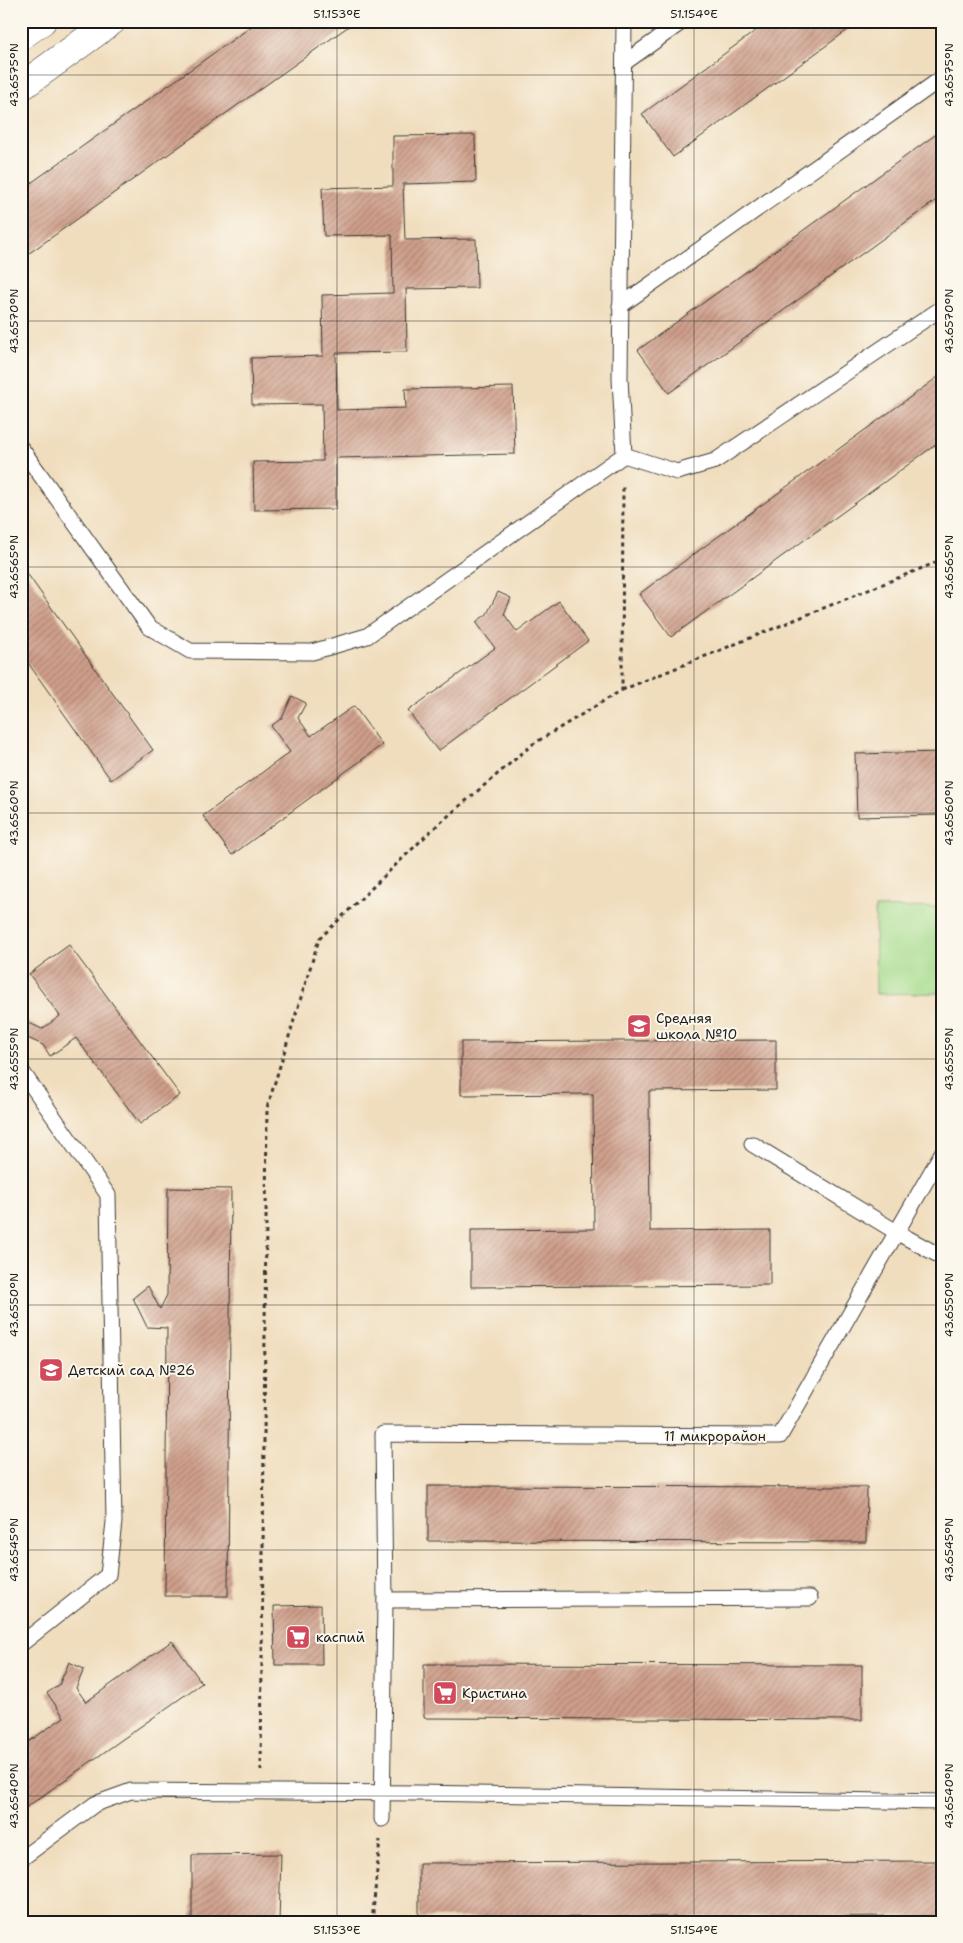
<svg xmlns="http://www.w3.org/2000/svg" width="963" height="1943" viewBox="0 0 963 1943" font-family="'Shantell Sans',sans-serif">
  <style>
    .green { fill: #a5dc8d; stroke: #607c54 }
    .building { fill: url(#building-hatch) }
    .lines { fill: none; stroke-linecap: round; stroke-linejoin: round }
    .service-casing { stroke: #3c3934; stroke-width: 17 }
    .secondary-casing { stroke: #3c3934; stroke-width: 29 }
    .path { stroke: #3c3934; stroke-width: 3; stroke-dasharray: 4 4; stroke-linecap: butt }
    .service { stroke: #fff; stroke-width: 15 }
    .secondary { stroke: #fff; stroke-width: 28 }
    .ticks { fill: none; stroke: #1c1c1c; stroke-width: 1; stroke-opacity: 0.45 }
    .labels { text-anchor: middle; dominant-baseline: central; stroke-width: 4; stroke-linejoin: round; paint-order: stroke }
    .poi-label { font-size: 14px; fill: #1c1c1c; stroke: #fbf7ec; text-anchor: start }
    .street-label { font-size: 14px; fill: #1c1c1c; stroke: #fbf7ec }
    .neatline { fill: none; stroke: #1c1c1c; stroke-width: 2 }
    .ticks-label { font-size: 12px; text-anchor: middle; fill: #1c1c1c }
  </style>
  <defs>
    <pattern id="building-hatch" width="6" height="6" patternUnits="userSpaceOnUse" patternTransform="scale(1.25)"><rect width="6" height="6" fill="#cf9f8b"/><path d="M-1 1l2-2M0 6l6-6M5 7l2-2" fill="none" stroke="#a78171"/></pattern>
  </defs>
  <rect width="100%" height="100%" fill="#fbf7ec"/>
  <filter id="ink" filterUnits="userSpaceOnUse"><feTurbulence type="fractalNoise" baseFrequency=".02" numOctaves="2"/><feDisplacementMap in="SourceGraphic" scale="10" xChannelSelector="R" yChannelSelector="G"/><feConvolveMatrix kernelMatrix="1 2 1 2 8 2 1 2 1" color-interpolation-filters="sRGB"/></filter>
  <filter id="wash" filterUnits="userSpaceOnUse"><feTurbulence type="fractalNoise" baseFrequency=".0096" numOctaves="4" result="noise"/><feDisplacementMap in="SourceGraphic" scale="20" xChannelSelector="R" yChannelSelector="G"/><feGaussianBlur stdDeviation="1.12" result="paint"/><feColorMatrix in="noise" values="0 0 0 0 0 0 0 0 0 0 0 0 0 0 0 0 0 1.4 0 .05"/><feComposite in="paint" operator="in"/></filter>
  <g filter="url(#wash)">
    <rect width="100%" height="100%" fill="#f0ddbd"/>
    <polygon class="green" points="942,907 942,993 876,994 875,908"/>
    <g id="blocks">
      <g class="building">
        <polygon points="259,21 356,21 21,259 21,190"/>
        <polygon points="769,21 860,21 673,157 642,114"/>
        <polygon points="942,130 942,196 669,393 638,350"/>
        <polygon points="475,135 476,182 403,184 405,240 476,239 477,288 406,289 407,352 336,353 337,410 406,408 405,389 513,387 515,454 336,458 336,509 254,510 253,462 323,461 322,404 252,405 251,358 323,356 322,295 393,293 392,235 324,236 322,188 393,186 393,136"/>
        <polygon points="942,374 942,440 671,637 639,594"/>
        <polygon points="21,565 153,750 111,780 21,653"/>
        <polygon points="498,592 511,598 504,614 517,632 559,601 588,641 438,751 408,711 495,648 476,622 487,614"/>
        <polygon points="292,696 306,703 298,718 311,736 354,706 382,745 232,855 203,816 290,752 271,726 282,718"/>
        <polygon points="942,752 942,815 857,817 855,754"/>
        <polygon points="69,945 180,1095 140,1124 76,1038 50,1056 43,1045 21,1035 27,1022 42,1029 60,1016 29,974"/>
        <polygon points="776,1040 776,1090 649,1091 650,1231 770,1230 770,1285 471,1287 471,1230 594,1229 593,1094 461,1095 461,1042"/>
        <polygon points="168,1188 231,1189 228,1596 165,1596 167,1328 147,1327 133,1298 148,1286 160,1309 167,1295"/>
        <polygon points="428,1486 867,1487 866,1542 428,1541"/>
        <polygon points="321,1605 322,1665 275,1665 274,1606"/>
        <polygon points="172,1641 202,1683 21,1811 21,1747 64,1717 47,1693 59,1685 69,1662 84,1669 76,1688 86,1702"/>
        <polygon points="424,1664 862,1665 862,1720 424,1718"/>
        <polygon points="281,1854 279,1922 192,1922 192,1855"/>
        <polygon points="942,1861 942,1916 419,1918 419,1863"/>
      </g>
    </g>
  </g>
  <g filter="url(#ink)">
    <use href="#blocks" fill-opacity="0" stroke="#3c3934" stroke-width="1"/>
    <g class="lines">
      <defs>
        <g id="service">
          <polyline points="624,63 683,21"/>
          <polyline points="620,306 942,78"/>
          <polyline points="21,448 149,627 190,651 312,652 367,636 624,455 620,378 624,21"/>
          <polyline points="624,455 677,472 715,461 942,308"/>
          <polyline points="21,1070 108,1195 114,1522 108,1575 21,1644"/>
          <polyline points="752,1144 898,1233 942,1257"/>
          <polyline points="385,1600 810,1598"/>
          <polyline points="382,1819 385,1600 383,1434 780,1436 942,1153"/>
          <polyline points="21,1859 95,1804 131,1791 417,1793 942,1802"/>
        </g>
        <g id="secondary">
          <polyline points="21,36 42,21"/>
          <polyline points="21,87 112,21"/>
        </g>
      </defs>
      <use href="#service" class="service-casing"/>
      <use href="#secondary" class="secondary-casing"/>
      <g class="path">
        <polyline points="622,690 942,560"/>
        <polyline points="261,1771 267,1108 319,939 434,828 533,744 622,690 623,484"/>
        <polyline points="372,1922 380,1840"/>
      </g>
      <use href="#service" class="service"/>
      <use href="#secondary" class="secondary"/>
    </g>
  </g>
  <path class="ticks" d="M337 21V1922M694 21V1922M21 75H942M21 321H942M21 567H942M21 813H942M21 1059H942M21 1305H942M21 1550H942M21 1796H942"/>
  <defs>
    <symbol id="school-square" viewBox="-11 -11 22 22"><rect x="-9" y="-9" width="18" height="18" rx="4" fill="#d1495b" stroke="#fbf7ec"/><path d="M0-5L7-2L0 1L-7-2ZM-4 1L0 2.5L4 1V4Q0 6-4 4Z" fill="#fff"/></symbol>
    <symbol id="supermarket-square" viewBox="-11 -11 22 22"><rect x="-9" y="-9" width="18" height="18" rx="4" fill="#d1495b" stroke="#fbf7ec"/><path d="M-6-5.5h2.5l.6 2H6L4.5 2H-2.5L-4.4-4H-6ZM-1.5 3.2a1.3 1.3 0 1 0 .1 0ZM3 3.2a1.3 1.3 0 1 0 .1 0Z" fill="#fff"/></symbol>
  </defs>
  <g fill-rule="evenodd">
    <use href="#school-square" x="625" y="1012" width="28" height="28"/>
    <use href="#school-square" x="37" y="1356" width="28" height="28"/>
    <use href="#supermarket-square" x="284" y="1623" width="28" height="28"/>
    <use href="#supermarket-square" x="431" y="1679" width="28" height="28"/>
  </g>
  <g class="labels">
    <g class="poi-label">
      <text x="656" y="1018">Средняя<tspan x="656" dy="16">школа №10</tspan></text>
      <text x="68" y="1370">Детский сад №26</text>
      <text x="316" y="1637">каспий</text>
      <text x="462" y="1693">Кристина</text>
    </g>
    <g class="street-label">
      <text x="715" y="1436">11 микрорайон</text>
    </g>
  </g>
  <rect width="963" height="1943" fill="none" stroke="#fbf7ec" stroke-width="55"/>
  <rect x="28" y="28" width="908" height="1888" class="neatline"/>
  <g class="ticks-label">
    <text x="337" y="18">51.153°E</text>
    <text x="694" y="18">51.154°E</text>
    <text transform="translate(14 75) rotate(-90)" y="4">43.6575°N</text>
    <text transform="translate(949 75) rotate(-90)" y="4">43.6575°N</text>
    <text transform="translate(14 321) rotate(-90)" y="4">43.6570°N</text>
    <text transform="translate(949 321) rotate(-90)" y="4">43.6570°N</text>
    <text transform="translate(14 567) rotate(-90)" y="4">43.6565°N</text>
    <text transform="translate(949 567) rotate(-90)" y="4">43.6565°N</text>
    <text transform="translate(14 813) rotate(-90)" y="4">43.6560°N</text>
    <text transform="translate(949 813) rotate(-90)" y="4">43.6560°N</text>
    <text transform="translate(14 1059) rotate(-90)" y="4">43.6555°N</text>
    <text transform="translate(949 1059) rotate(-90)" y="4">43.6555°N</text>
    <text transform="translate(14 1305) rotate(-90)" y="4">43.6550°N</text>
    <text transform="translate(949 1305) rotate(-90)" y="4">43.6550°N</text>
    <text transform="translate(14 1550) rotate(-90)" y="4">43.6545°N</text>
    <text transform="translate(949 1550) rotate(-90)" y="4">43.6545°N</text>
    <text transform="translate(14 1796) rotate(-90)" y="4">43.6540°N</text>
    <text transform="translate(949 1796) rotate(-90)" y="4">43.6540°N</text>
    <text x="337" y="1934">51.153°E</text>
    <text x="694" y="1934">51.154°E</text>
  </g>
</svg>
